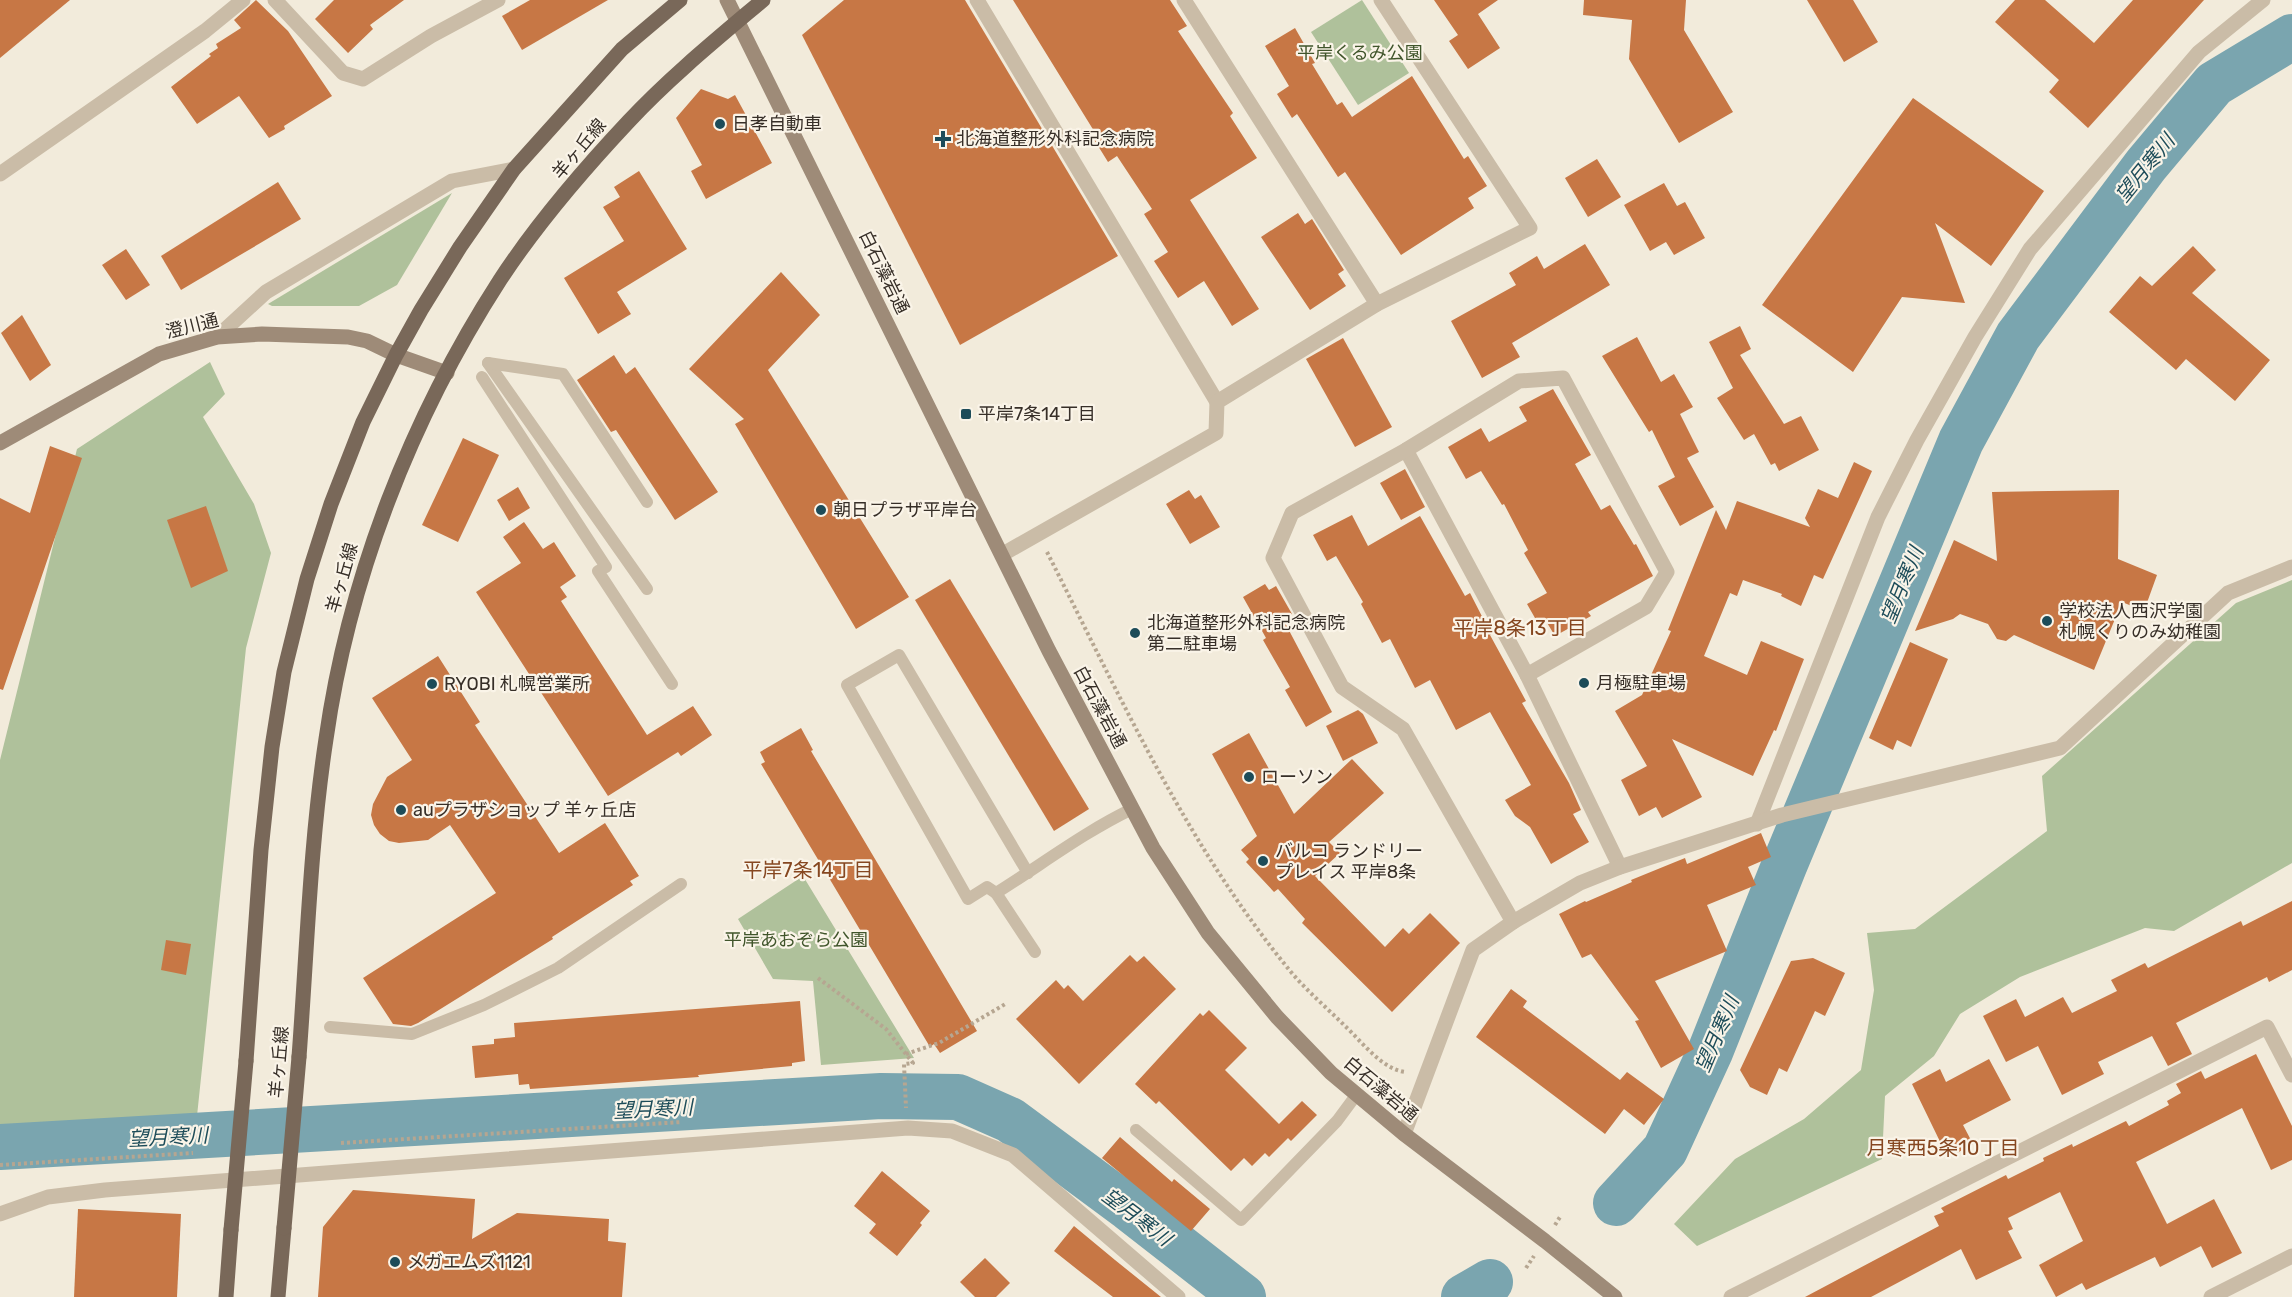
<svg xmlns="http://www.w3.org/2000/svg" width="2292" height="1297" viewBox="0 0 2292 1297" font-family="Rubik,'Noto Sans JP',sans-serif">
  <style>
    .green { fill: #afc19b }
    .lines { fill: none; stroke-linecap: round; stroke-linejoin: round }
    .river { stroke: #7aa5af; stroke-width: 46 }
    .building { fill: #c77745 }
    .path { stroke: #b6a691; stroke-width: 4; stroke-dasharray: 3 3; stroke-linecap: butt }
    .lane { stroke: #cabca7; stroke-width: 12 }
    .street { stroke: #cabca7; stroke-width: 15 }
    .secondary { stroke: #9e8b78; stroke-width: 15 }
    .primary { stroke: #796859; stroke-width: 15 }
    .primary-bridge { stroke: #796859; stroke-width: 15 }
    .poi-dot { fill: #1d4c59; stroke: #faf4e8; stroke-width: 2 }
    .labels { text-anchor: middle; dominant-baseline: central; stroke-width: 4.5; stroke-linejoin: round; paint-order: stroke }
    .park-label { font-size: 18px; fill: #40552b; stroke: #faf4e8 }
    .poi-label { font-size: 18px; fill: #372f28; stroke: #faf4e8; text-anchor: start }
    .street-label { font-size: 18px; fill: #372f28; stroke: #faf4e8 }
    .water-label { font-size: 20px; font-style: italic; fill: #1d4c59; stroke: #faf4e8 }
    .neighbourhood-label { font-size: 20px; fill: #864720; stroke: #faf4e8 }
  </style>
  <rect width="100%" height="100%" fill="#f2ebdb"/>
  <g class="green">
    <polygon points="1362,0 1409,73 1358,105 1311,32"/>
    <polygon points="452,193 397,285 359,306 272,306 268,304"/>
    <polygon points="210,362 225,394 203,417 254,504 271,553 246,648 197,1116 0,1126 0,760 77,449"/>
    <polygon points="2292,580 2292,863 2174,931 2145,928 2020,977 1960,1014 1934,1056 1885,1096 1882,1159 1697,1246 1674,1224 1735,1159 1804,1119 1861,1070 1874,990 1867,933 1915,929 2047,831 2042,776 2236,603"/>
    <polygon points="803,876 914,1058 821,1065 813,981 773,979 738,919"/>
  </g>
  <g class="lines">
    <g class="river">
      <polyline points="0,1147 881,1096 958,1097 1010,1120 1129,1208 1243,1297"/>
      <polyline points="1616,1203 1665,1150 1710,1052 1784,866 1961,441 2018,336 2146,165 2214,84 2292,37"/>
      <polyline points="1464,1297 1490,1282"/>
    </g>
  </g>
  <g class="building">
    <polygon points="0,0 70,0 0,58"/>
    <polygon points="256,0 288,31 332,96 284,126 285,129 269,138 239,96 197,124 171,87 211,56 209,54 218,48 216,44 241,28 234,20"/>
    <polygon points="334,0 404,0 370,25 373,29 348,53 315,19"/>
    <polygon points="530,0 608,0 522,50 502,16"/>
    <polygon points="844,0 965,0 1118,256 960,345 802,35"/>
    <polygon points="1013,0 1170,0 1187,26 1178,31 1233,113 1230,116 1257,158 1190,200 1259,309 1232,326 1204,281 1178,298 1154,261 1168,252 1144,214 1152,209 1117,156 1108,162 1090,133 1094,131"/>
    <polygon points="1434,0 1498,0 1478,14 1500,48 1468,69 1449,41 1458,35"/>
    <polygon points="1584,0 1686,0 1684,30 1733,112 1679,143 1629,59 1632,20 1583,15"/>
    <polygon points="1807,0 1853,0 1878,42 1844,62"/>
    <polygon points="2015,0 2045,0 2094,43 2133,0 2204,0 2088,128 2049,92 2059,80 1995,22"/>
    <polygon points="1295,28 1315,63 1312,64 1337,105 1342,102 1352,117 1412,76 1464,159 1468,156 1487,186 1468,198 1474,208 1401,255 1345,172 1338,177 1297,114 1292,118 1277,94 1289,86 1265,46"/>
    <polygon points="701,89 728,99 735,95 772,163 706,199 691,171 702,165 676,118"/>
    <polygon points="1913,98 2044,191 1991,266 1935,223 1965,303 1902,297 1853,372 1762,305"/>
    <polygon points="1597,159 1621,197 1588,217 1565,178"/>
    <polygon points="639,171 687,249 617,292 631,314 598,334 564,278 624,241 603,207 620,197 614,187"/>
    <polygon points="278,182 301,219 181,290 161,256"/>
    <polygon points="1664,183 1677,206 1685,202 1705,238 1674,255 1666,242 1650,251 1624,205"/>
    <polygon points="1298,213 1305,224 1312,219 1344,270 1338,274 1346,286 1310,310 1261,237"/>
    <polygon points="1585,244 1610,285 1512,343 1520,357 1482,378 1451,321 1516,285 1509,273 1537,256 1544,269"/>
    <polygon points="2193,246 2216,270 2192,293 2270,360 2235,401 2186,359 2176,370 2109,312 2140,276 2152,286"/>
    <polygon points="126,249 150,285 126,300 102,265"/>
    <polygon points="781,272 820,315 768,370 909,597 856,629 735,424 744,419 689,369"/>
    <polygon points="22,315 51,365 30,381 1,333"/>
    <polygon points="1740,326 1751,349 1740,355 1784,424 1801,416 1819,450 1779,471 1775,463 1771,465 1754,434 1744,440 1717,398 1733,388 1709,342"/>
    <polygon points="1637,337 1661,382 1674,374 1693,407 1680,414 1699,452 1687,458 1714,507 1680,526 1658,486 1675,477 1652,430 1649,432 1602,356"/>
    <polygon points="1343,338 1392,427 1355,447 1306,359"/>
    <polygon points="614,355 626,374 635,367 718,492 675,520 616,430 611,432 577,380"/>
    <polygon points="1553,389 1591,455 1575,464 1601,510 1610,505 1634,545 1636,544 1653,576 1588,612 1591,616 1555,636 1546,621 1539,625 1527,604 1547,593 1524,553 1528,550 1504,504 1502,505 1481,471 1466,479 1448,447 1481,428 1489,442 1527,421 1519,407"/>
    <polygon points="463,438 499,455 458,542 422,525"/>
    <polygon points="50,446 82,458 3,690 0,689 0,498 30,513"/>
    <polygon points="1854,462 1872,471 1823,579 1814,575 1801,606 1781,596 1782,594 1743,580 1737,596 1730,593 1704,656 1747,675 1761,641 1804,659 1776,731 1774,730 1753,776 1672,739 1702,797 1662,818 1656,807 1639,816 1621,780 1647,766 1615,711 1642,695 1671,631 1668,630 1716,510 1726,530 1737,501 1810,527 1805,518 1818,489 1838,498"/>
    <polygon points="1405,469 1425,507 1401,520 1380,483"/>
    <polygon points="518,487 530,508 509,521 497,500"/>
    <polygon points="1189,490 1195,499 1201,495 1220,527 1190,544 1166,504"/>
    <polygon points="2119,490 2118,559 2157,575 2144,611 2122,602 2094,670 2014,635 2006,641 1997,639 1988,624 1960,614 1953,619 1915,631 1954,540 1997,561 1992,492"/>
    <polygon points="206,506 228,571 191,588 167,520"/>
    <polygon points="1352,515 1368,546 1420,516 1465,596 1470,593 1491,634 1490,635 1526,701 1522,703 1569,783 1581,810 1573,814 1589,842 1551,864 1530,827 1515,816 1505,800 1531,785 1490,712 1456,730 1430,680 1415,688 1390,639 1382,643 1361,604 1363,602 1336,556 1327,561 1313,535"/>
    <polygon points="524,522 543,549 554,542 576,576 560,587 567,597 561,601 647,735 693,706 712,735 681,756 678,752 608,796 476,592 521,563 503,537"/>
    <polygon points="950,579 1089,809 1054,831 915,600"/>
    <polygon points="1265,584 1269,590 1276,586 1292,614 1283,619 1332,712 1306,727 1285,690 1290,687 1263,640 1266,638 1243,597"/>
    <polygon points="1910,642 1948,659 1911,747 1897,740 1893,750 1869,738"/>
    <polygon points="438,656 480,722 475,725 559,853 605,823 639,876 630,881 633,885 552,937 553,939 418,1023 411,1026 393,1024 363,978 496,893 450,825 428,840 399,843 389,841 380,834 374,825 371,815 373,804 387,777 412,760 372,698"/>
    <polygon points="1358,710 1363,714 1378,743 1343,761 1326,726"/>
    <polygon points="801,728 813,750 811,751 977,1031 940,1053 934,1044 930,1047 761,764 765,762 760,752"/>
    <polygon points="1249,733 1294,814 1352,759 1384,793 1329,842 1340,853 1315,876 1385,947 1403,928 1409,934 1430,913 1460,943 1392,1012 1302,923 1305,919 1278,889 1274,892 1246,862 1249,859 1241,850 1257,836 1212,754"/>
    <polygon points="1761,833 1771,857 1748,867 1756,885 1707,905 1727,951 1655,981 1694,1049 1661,1068 1635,1021 1639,1020 1591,954 1582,958 1559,914 1585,901 1586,902 1632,882 1631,880 1685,858 1687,864"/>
    <polygon points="2292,901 2292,970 2269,982 2267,977 2176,1023 2192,1054 2168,1066 2152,1036 2098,1062 2104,1074 2062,1095 2038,1046 2006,1062 1983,1016 2016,999 2025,1017 2063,997 2072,1013 2117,991 2111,980 2145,963 2148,968 2241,921 2243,926"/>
    <polygon points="166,940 191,944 186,975 161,970"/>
    <polygon points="1130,955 1137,962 1144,956 1176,989 1079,1084 1016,1019 1056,980 1064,989 1068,985 1083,1001"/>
    <polygon points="1813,958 1845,973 1825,1016 1815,1011 1787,1072 1779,1068 1767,1095 1750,1087 1740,1070 1791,961"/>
    <polygon points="1511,989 1527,1001 1523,1007 1620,1080 1627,1072 1664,1099 1644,1125 1624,1109 1605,1134 1476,1037"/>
    <polygon points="800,1001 805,1061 792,1063 792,1066 698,1075 699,1077 530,1089 529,1084 519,1085 518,1074 475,1078 472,1046 494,1044 494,1039 515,1037 514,1023"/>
    <polygon points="1209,1010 1247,1048 1225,1070 1279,1124 1302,1101 1317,1115 1291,1141 1288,1138 1269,1157 1265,1153 1252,1166 1244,1158 1231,1171 1159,1101 1156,1104 1135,1084 1200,1013 1203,1016"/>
    <polygon points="2256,1054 2292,1126 2292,1160 2271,1170 2242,1108 2136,1162 2167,1224 2214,1199 2242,1253 2212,1268 2201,1246 2160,1267 2155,1257 2086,1290 2082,1283 2056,1297 2039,1265 2083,1241 2060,1192 2008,1218 2013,1229 2008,1231 2022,1258 1976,1280 1961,1249 1871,1297 1805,1297 1939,1226 1934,1216 1944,1212 1941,1208 2006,1175 2008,1179 2044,1161 2043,1158 2072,1144 2073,1147 2126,1121 2129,1126 2169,1105 2167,1101 2181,1093 2176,1084 2201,1071 2205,1079"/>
    <polygon points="1989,1059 2011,1100 1963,1125 1973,1144 1948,1158 1912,1084 1940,1069 1946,1082"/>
    <polygon points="1120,1137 1172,1182 1174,1179 1210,1209 1191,1231 1102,1158"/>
    <polygon points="882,1171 930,1211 920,1223 922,1225 897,1256 869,1233 876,1224 854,1206"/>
    <polygon points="353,1190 475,1199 472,1239 517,1213 609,1219 608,1241 626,1243 622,1297 318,1297 323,1227"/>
    <polygon points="78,1209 181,1214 177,1297 74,1297"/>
    <polygon points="1074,1226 1115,1260 1161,1297 1113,1297 1083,1274 1054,1251"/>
    <polygon points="985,1258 1010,1283 996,1297 975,1297 960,1282"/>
  </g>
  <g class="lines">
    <g class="path">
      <path d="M1047 552C1120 696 1187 846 1291 972 1307 991 1327 1008 1345 1026 1362 1042 1382 1069 1405 1072"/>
      <polyline points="818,978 886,1029 913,1063 904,1064 906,1108"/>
      <polyline points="906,1054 939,1043 1007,1003"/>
      <polyline points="341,1143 682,1122"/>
      <polyline points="0,1165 193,1153"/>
      <polyline points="1555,1225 1560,1217"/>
      <polyline points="1526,1268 1534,1256"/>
    </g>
    <g class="lane">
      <polyline points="488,363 647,589"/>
      <polyline points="488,363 563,374 647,502"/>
      <polyline points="482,377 606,567 598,571 672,684"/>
      <path d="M1028 873 899 655 847 685 968 899 987 887 996 893C1041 865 1084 832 1132 809"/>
      <polyline points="996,893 1035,952"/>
      <polyline points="330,1027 412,1034 484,1005 558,968 681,884"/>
      <polyline points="1136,1130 1241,1220 1337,1121 1357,1094"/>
    </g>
    <g class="street">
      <polyline points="275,0 343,73 363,79 431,36 498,0"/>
      <polyline points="977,0 1217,402"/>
      <polyline points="1184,0 1377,304"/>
      <polyline points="0,174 205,31 243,0"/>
      <polyline points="217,337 266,292 452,181 514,169"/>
      <polyline points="1406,450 1527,675 1620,867"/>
      <polyline points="1003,554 1216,433 1217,402 1377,304 1530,228 1381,0"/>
      <polyline points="1757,824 1878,517 1917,440 1975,337 2030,249 2199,52 2263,0"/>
      <polyline points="1513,922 1403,729 1342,687 1273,558 1292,513 1406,450 1519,381 1563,378 1667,572 1646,607 1527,675"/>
      <polyline points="1404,1134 1473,950 1513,922 1580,883 1620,867 1782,815 2060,748 2228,593 2292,567"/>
      <polyline points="0,1214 48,1197 105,1190 908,1128 952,1131 1013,1155 1178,1297"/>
      <polyline points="1731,1297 2267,1027 2292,1075"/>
      <polyline points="2211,1297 2292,1256"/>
    </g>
    <g class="secondary">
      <polyline points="727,0 1049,651 1153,848 1208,933 1277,1017 1331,1073 1404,1134 1545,1241 1615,1297"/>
      <polyline points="0,443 159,354 217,337 262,334 348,337 367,341 396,355 447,373"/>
    </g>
    <g class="primary">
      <path d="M299 1057C307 951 310 844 326 739 349 577 411 418 500 280 536 225 583 170 629 121 669 78 718 38 763 0"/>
      <polyline points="246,1061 261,850 272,747 284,672 307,579 331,504 363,422 396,355 421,310 460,247 514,169 622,49 680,0"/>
      <polyline points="226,1297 231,1230"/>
      <polyline points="278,1297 284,1228"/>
    </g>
    <g class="primary-bridge">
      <polyline points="284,1228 299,1057"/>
      <polyline points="231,1230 246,1061"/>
    </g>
  </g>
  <g class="poi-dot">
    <circle cx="720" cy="124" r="6"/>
    <path d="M940 130h6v6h6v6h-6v6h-6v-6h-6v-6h6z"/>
    <rect x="960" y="408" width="12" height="12" rx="3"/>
    <circle cx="821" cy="510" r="6"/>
    <circle cx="2047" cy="621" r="6"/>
    <circle cx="1135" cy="633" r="6"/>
    <circle cx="1584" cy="683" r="6"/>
    <circle cx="432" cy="684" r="6"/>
    <circle cx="1249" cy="777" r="6"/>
    <circle cx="401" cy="810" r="6"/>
    <circle cx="1263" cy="861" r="6"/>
    <circle cx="395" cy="1262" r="6"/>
  </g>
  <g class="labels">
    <g class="park-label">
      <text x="1360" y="53">平岸くるみ公園</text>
      <text x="796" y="940">平岸あおぞら公園</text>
    </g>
    <g class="poi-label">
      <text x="732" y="124">日孝自動車</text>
      <text x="956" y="139">北海道整形外科記念病院</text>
      <text x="978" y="414">平岸7条14丁目</text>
      <text x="833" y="510">朝日プラザ平岸台</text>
      <text x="2059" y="611">学校法人西沢学園<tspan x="2059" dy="21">札幌くりのみ幼稚園</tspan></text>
      <text x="1147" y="623">北海道整形外科記念病院<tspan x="1147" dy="21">第二駐車場</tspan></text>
      <text x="1596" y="683">月極駐車場</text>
      <text x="444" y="684">RYOBI 札幌営業所</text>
      <text x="1261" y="777">ローソン</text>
      <text x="413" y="810">auプラザショップ 羊ヶ丘店</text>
      <text x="1275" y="851">バルコ ランドリー<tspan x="1275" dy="21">プレイス 平岸8条</tspan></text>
      <text x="407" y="1262">メガエムズ1121</text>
    </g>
    <g class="street-label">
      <text transform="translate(579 149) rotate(-50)">羊ヶ丘線</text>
      <text transform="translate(884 272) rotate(64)">白石藻岩通</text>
      <text transform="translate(192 326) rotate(-14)">澄川通</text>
      <text transform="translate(342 578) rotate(-74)">羊ヶ丘線</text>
      <text transform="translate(1100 707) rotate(62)">白石藻岩通</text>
      <text transform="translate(279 1062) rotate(-85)">羊ヶ丘線</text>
      <text transform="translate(1381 1089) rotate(40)">白石藻岩通</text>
    </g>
    <g class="water-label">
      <text transform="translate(2145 168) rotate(-51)">望月寒川</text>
      <text transform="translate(1902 585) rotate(-68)">望月寒川</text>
      <text transform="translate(1717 1034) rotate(-67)">望月寒川</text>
      <text transform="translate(653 1109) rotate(-3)">望月寒川</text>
      <text transform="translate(168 1137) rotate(-3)">望月寒川</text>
      <text transform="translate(1137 1217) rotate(37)">望月寒川</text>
    </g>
    <g class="neighbourhood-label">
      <text x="1520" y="628">平岸8条13丁目</text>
      <text x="808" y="870">平岸7条14丁目</text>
      <text x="1943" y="1148">月寒西5条10丁目</text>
    </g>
  </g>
</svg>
